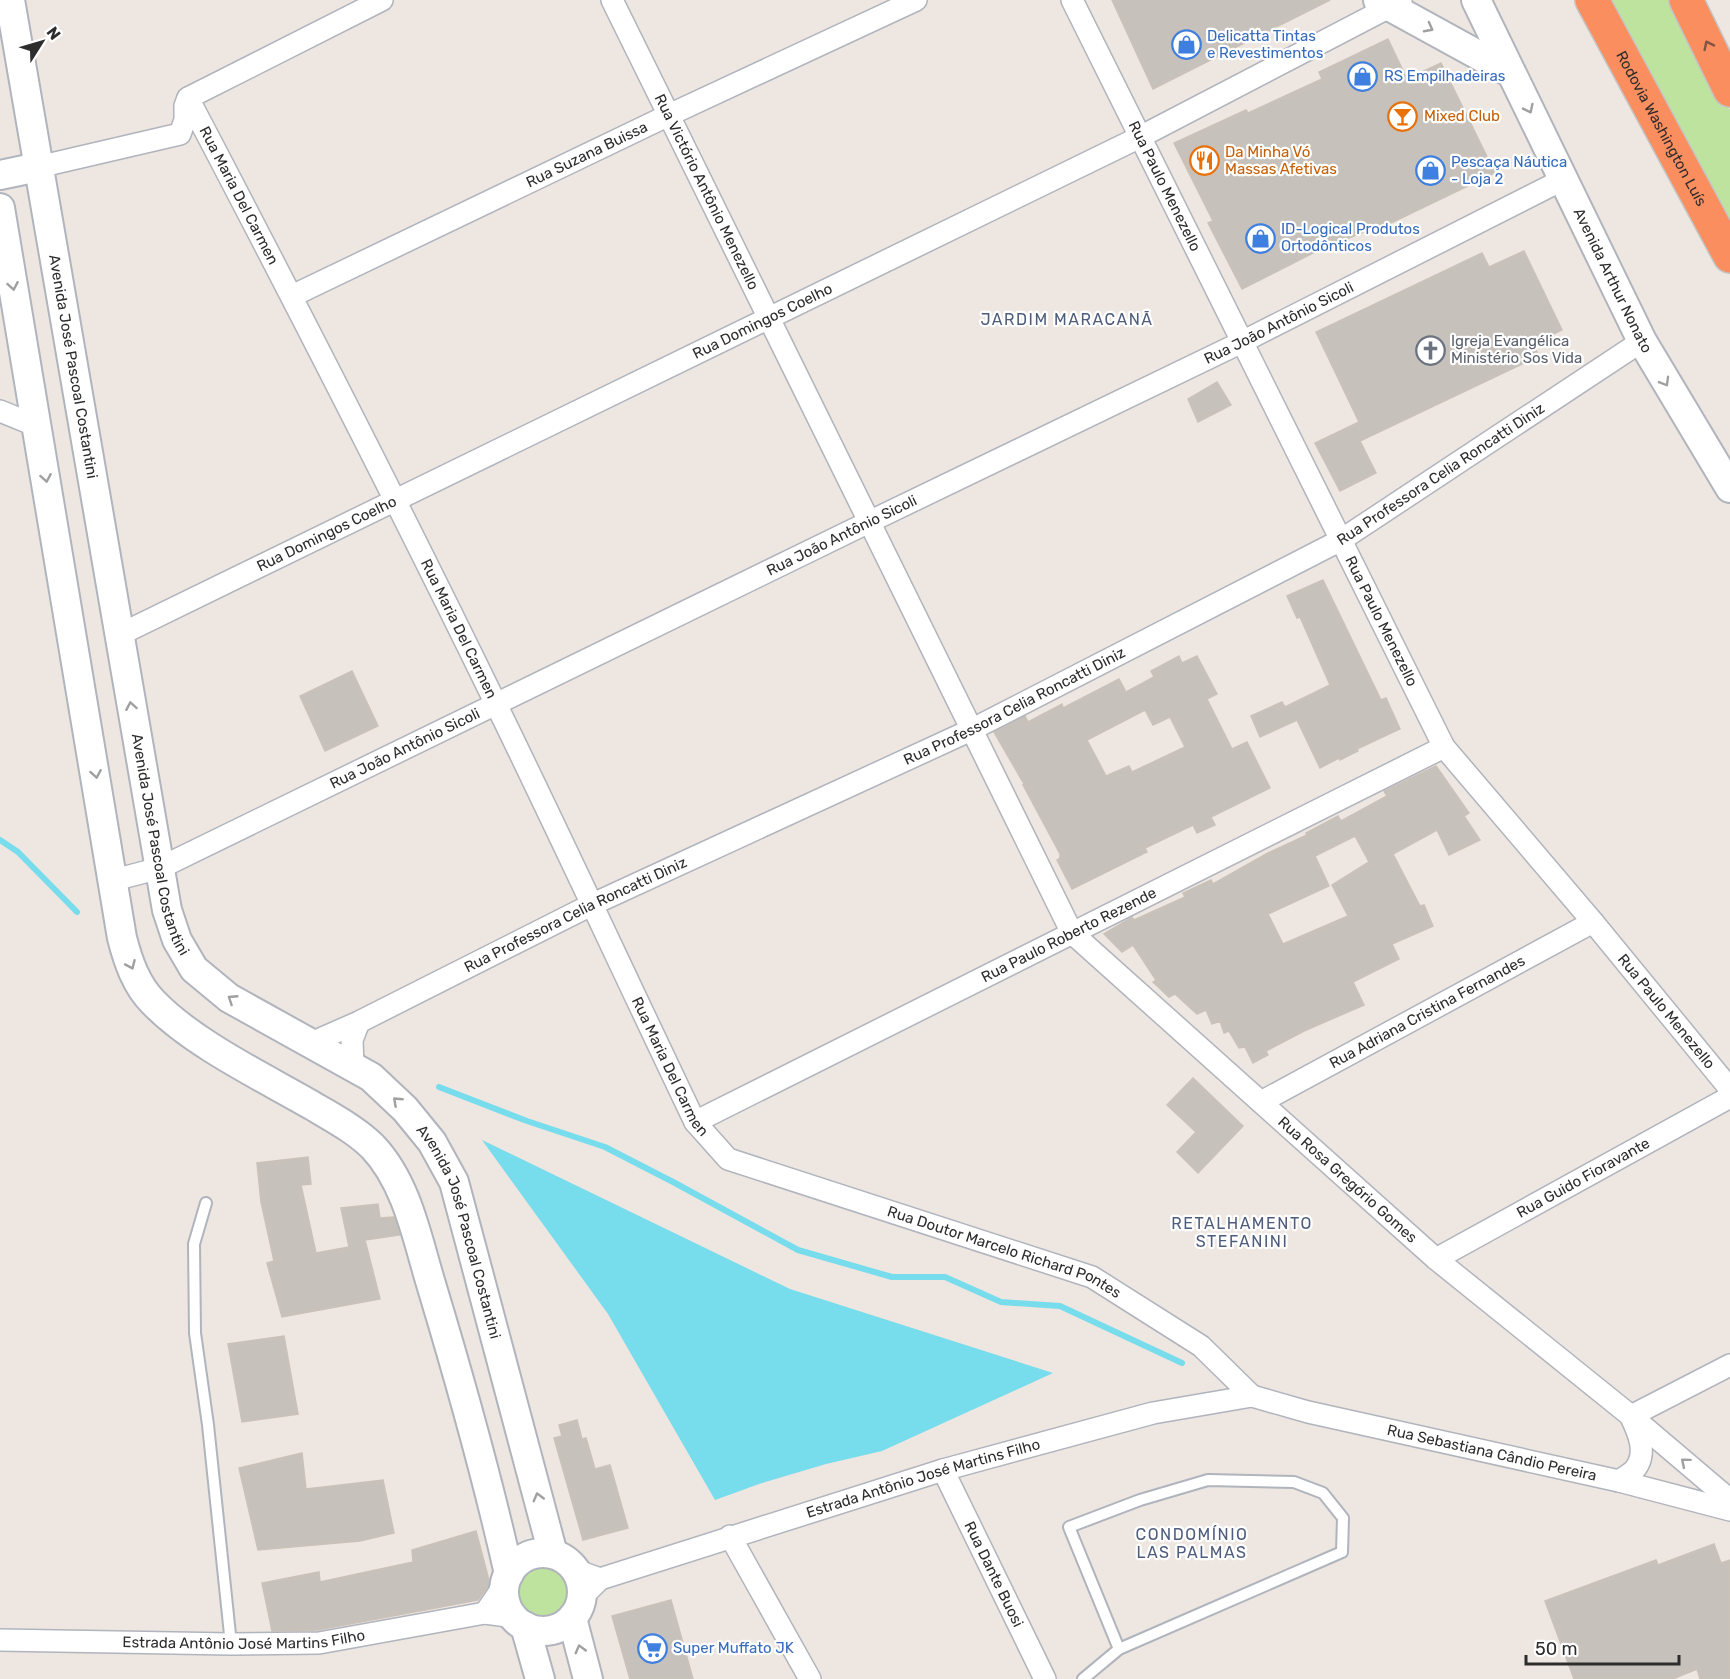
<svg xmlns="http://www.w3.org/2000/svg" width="1730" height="1679" viewBox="0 0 1730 1679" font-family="Rubik,sans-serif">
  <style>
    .green { fill: #bee39e }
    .water { fill: #77dcec }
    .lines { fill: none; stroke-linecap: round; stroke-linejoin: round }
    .stream { stroke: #77dcec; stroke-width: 6 }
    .building { fill: #c7c1bb; stroke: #cac2b9; stroke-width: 1.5; fill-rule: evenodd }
    .lane-casing { stroke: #b0b4bd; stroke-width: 14 }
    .street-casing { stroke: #b0b4bd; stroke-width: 24 }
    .secondary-casing { stroke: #b0b4bd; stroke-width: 32 }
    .highway-casing { stroke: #c4c4c4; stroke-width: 36 }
    .lane { stroke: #fff; stroke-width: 10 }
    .street { stroke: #fff; stroke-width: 21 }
    .secondary { stroke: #fff; stroke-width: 28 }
    .highway { stroke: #fa8e5f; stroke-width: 33 }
    .oneway { stroke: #a0a0a0 }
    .oneway2 { stroke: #7f5441 }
    .labels { text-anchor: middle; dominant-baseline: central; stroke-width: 4.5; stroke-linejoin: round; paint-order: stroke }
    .shop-label { font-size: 15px; fill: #366cbe; stroke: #fff; text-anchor: start }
    .food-label { font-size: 15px; fill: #c56008; stroke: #fff; text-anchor: start }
    .street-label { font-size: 15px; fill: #2d2d2d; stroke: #fff }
    .worship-label { font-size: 15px; fill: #5b616d; stroke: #fff; text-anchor: start }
    .neighbourhood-label { font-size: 16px; letter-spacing: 1.5px; fill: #4e5c7d; stroke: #fff }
  </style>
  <rect width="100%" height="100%" fill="#eee6e0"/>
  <g class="green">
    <polygon points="1607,0 1675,0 1730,110 1730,233"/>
    <circle cx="542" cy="1591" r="27"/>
  </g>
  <polygon class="water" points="482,1140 790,1289 1053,1373 882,1451 826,1464 759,1484 715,1500 608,1314"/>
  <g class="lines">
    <g class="stream">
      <polyline points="0,840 18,852 77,912"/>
      <polyline points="439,1087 527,1121 605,1147 675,1183 798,1250 892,1277 945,1277 1001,1302 1060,1306 1182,1363"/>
    </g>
  </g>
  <g class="building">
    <polygon points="1112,0 1330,0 1153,89"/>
    <polygon points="1388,39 1407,79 1441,63 1495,173 1391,223 1390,221 1315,252 1242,289 1208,223 1213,221 1174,143 1246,110 1248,113 1322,79 1319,72"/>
    <polygon points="1524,251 1562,330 1533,344 1539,356 1360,441 1376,473 1340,491 1315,443 1359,422 1316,332 1482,253 1489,267"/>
    <polygon points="1217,382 1231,405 1198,422 1188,399"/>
    <polygon points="1323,580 1381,700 1386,698 1400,729 1357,749 1358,751 1340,760 1339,758 1320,768 1297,720 1260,737 1251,716 1282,702 1285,707 1330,685 1300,617 1297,618 1287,596"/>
    <path d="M1179 656 1182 663 1197 656 1217 694 1207 699 1232 749 1247 742 1270 788 1211 817 1215 825 1197 833 1193 825 1145 848 1147 852 1072 889 1057 860 1060 858V854L1023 785 1024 784 994 732 1025 716 1028 722 1062 704 1063 708 1119 679 1126 692 1154 677 1151 671ZM1145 710 1153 725 1170 717 1185 747 1132 772 1129 766 1106 776 1087 740Z"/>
    <polygon points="352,671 378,726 325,751 300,696"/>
    <path d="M1436 766 1469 813 1464 816 1480 840 1449 855 1437 830 1393 854 1420 906 1424 905 1433 926 1392 944 1399 959 1353 982 1364 1005 1304 1031 1266 1051 1268 1055 1253 1063 1245 1047 1239 1048 1229 1031 1224 1033 1220 1021 1212 1024 1206 1010 1197 1014 1175 994 1169 997 1153 982 1156 980 1133 945 1122 952 1104 934 1132 917 1134 920 1185 897 1183 893 1211 880 1213 884 1268 853 1307 835 1306 833 1338 816 1341 821 1387 796 1384 791ZM1355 836 1369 862 1332 885 1348 916 1283 944 1268 914 1329 886 1315 856Z"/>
    <polygon points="1193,1078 1243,1126 1198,1173 1177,1152 1196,1132 1167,1105"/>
    <polygon points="308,1157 311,1184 301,1185 316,1253 349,1247 341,1208 378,1204 380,1218 394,1217 400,1235 365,1240 380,1299 282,1317 267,1263 274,1261 261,1202 257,1163"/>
    <polygon points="284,1336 298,1414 242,1422 228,1344"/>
    <polygon points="577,1420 582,1439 586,1438 595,1469 610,1465 628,1528 583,1540 554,1438 562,1436 559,1425"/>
    <polygon points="302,1453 306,1489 383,1480 394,1533 360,1541 258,1550 239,1468"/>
    <polygon points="476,1531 490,1584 478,1600 318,1630 272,1631 262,1583 319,1572 320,1582 413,1562 412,1550"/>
    <polygon points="1714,1544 1721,1563 1730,1560 1730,1679 1700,1679 1697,1669 1673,1679 1574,1679 1545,1601 1656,1560 1658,1565"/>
    <polygon points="671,1600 693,1679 630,1679 612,1616"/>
  </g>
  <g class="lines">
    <defs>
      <g id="lane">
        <polyline points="206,1203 194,1244 195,1333 208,1425 231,1644"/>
        <polyline points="1083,1679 1119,1649 1342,1552 1343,1518 1323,1493 1294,1482 1208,1480 1140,1500 1069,1527 1119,1649"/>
      </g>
      <g id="street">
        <path id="s1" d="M612 0 1072 933 1436 1259 1631 1416 1730 1500"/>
        <path id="s2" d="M1072 0 1444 747 1593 922 1730 1089"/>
        <path id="s3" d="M188 98C293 298 396 499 495 702 563 841 628 982 695 1122L728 1159 1092 1277 1201 1346 1252 1396"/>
        <polyline points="38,167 180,134 185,120 185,106 188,98 382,0"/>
        <path id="s4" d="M292 296 669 115 916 0"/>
        <polyline points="0,411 37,426"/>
        <path id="s5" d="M119 635 1140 137 1401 1"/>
        <path id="s6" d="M114 880 160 868 170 863 869 522 1242 342 1564 179"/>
        <path id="s7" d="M311 1043 359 1022 591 905 971 730 1341 540 1642 341"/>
        <polyline points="353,1067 352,1040 359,1022"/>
        <path id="s8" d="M1261 1102 1593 922"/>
        <path id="s9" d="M695 1122 1444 747"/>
        <path id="s10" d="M1436 1259 1730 1097"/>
        <polyline points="1631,1416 1730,1365"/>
        <path id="s11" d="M943 1470 1045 1679"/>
        <path d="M1619 1481C1624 1477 1631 1474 1635 1469 1648 1453 1638 1432 1631 1417"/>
        <polyline points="730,1536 810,1679"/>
        <polyline points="575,1570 600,1579"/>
        <path id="s12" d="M582 1597 600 1579 943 1470 1153 1413 1252 1396 1308 1412 1619 1481 1730 1510"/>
        <polyline points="485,1613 505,1584"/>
        <path id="s13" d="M0 1640 231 1644 319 1643 485 1613 514 1617"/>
      </g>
      <g id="secondary">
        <path id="s14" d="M10 0 167 910 177 940 194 969 229 998 371 1077 405 1109 432 1142 454 1182 553 1554"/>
        <polyline points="1378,0 1511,73"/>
        <path id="s15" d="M1476 0 1642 341 1730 488"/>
        <polyline points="0,175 38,167"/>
        <path d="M0 208 122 938C128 961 136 985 153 1002 192 1043 263 1077 313 1106 333 1118 356 1130 373 1147 407 1183 417 1238 431 1284 460 1380 487 1476 509 1574"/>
        <circle cx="543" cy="1592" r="39"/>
        <polyline points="572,1618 588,1679"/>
        <polyline points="525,1626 540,1679"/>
      </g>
      <g id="highway">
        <path id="s16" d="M1592 0 1730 256"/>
        <polyline points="1686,0 1730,90"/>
      </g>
    </defs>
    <use href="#lane" class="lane-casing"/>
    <use href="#street" class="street-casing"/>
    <use href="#secondary" class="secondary-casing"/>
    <use href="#highway" class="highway-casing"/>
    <use href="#lane" class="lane"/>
    <use href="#street" class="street"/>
    <use href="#secondary" class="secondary"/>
    <use href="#highway" class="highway"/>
  </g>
  <defs><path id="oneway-chevron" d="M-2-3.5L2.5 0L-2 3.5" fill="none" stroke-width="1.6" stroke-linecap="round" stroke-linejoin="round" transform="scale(1.5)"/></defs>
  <g class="oneway">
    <use href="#oneway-chevron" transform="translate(1429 28) rotate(28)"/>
    <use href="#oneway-chevron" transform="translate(1529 109) rotate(64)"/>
    <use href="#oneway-chevron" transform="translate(13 286) rotate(80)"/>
    <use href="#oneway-chevron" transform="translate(1665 382) rotate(60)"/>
    <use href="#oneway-chevron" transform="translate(46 478) rotate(80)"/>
    <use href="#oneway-chevron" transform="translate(131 706) rotate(-100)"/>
    <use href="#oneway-chevron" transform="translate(96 774) rotate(80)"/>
    <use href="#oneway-chevron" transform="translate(131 965) rotate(66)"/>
    <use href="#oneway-chevron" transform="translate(232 999) rotate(-147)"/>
    <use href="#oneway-chevron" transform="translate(397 1101) rotate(-137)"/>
    <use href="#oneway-chevron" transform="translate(1685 1462) rotate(-140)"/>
    <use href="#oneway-chevron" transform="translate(538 1497) rotate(-105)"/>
    <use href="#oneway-chevron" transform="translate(580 1649) rotate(-105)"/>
  </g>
  <use class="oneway2" href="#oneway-chevron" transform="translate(1708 45) rotate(-116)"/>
  <defs>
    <symbol id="shop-ring" viewBox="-11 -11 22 22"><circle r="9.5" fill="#fff" stroke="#3f7fe0" stroke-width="1.5"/><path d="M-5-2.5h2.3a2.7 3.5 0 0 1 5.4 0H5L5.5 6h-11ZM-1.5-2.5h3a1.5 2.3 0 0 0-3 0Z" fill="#3f7fe0"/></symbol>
    <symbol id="bar-ring" viewBox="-11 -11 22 22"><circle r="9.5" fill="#fff" stroke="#e8710a" stroke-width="1.5"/><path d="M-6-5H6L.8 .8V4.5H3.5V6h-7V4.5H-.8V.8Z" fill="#e8710a"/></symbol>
    <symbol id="restaurant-ring" viewBox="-11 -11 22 22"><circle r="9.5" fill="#fff" stroke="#e8710a" stroke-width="1.5"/><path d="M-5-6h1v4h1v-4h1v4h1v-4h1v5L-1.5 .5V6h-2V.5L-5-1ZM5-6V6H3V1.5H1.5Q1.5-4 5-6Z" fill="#e8710a"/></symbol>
    <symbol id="church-ring" viewBox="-11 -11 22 22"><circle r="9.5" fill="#fff" stroke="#6b7280" stroke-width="1.5"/><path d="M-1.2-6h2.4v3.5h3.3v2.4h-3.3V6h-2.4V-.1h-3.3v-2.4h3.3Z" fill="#6b7280"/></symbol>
    <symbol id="supermarket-ring" viewBox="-11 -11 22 22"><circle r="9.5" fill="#fff" stroke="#3f7fe0" stroke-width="1.5"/><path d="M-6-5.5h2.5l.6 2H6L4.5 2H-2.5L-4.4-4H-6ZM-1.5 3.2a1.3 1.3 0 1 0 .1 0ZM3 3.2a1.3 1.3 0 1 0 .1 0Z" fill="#3f7fe0"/></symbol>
  </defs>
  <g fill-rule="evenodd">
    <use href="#shop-ring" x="1170" y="28" width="33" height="33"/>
    <use href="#shop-ring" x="1346" y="60" width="33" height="33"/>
    <use href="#bar-ring" x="1386" y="100" width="33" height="33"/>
    <use href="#restaurant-ring" x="1188" y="144" width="33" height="33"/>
    <use href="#shop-ring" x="1414" y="154" width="33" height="33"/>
    <use href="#shop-ring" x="1244" y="222" width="33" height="33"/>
    <use href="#church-ring" x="1414" y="334" width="33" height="33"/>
    <use href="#supermarket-ring" x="636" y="1632" width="33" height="33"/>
  </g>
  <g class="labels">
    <g class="shop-label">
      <text x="1207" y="36">Delicatta Tintas<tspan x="1207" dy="17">e Revestimentos</tspan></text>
      <text x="1384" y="76">RS Empilhadeiras</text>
      <text x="1451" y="162">Pescaça Náutica<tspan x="1451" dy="17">- Loja 2</tspan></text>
      <text x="1281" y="229">ID-Logical Produtos<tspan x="1281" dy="17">Ortodônticos</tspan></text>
      <text x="673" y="1648">Super Muffato JK</text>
    </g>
    <g class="food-label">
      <text x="1424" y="116">Mixed Club</text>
      <text x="1225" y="152">Da Minha Vó<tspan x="1225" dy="17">Massas Afetivas</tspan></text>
    </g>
    <g class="street-label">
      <text stroke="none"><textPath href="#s16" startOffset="146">Rodovia Washington Luís</textPath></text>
      <text stroke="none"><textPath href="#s4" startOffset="327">Rua Suzana Buissa</textPath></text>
      <text stroke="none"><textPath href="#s2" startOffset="208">Rua Paulo Menezello</textPath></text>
      <text stroke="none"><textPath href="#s1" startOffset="214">Rua Victório Antônio Menezello</textPath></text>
      <text stroke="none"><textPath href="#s3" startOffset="110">Rua Maria Del Carmen</textPath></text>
      <text stroke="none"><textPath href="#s15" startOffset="312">Avenida Arthur Nonato</textPath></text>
      <text stroke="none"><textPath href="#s5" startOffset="716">Rua Domingos Coelho</textPath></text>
      <text stroke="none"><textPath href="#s6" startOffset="1292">Rua João Antônio Sicoli</textPath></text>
      <text stroke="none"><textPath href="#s14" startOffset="372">Avenida José Pascoal Costantini</textPath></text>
      <text stroke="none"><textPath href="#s7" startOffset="1266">Rua Professora Celia Roncatti Diniz</textPath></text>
      <text stroke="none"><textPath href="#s5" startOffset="231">Rua Domingos Coelho</textPath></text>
      <text stroke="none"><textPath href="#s6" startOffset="806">Rua João Antônio Sicoli</textPath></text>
      <text stroke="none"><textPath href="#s2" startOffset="694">Rua Paulo Menezello</textPath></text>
      <text stroke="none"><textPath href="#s3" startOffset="596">Rua Maria Del Carmen</textPath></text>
      <text stroke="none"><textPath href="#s7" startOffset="780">Rua Professora Celia Roncatti Diniz</textPath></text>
      <text stroke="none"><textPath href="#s6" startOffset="320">Rua João Antônio Sicoli</textPath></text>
      <text stroke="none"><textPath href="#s14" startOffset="858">Avenida José Pascoal Costantini</textPath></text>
      <text stroke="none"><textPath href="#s7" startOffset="294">Rua Professora Celia Roncatti Diniz</textPath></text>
      <text stroke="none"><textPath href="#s9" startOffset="418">Rua Paulo Roberto Rezende</textPath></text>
      <text stroke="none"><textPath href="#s2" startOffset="1180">Rua Paulo Menezello</textPath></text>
      <text stroke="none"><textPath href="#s8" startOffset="189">Rua Adriana Cristina Fernandes</textPath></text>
      <text stroke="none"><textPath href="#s3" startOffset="1082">Rua Maria Del Carmen</textPath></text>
      <text stroke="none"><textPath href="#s10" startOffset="168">Rua Guido Fioravante</textPath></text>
      <text stroke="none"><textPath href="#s1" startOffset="1410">Rua Rosa Gregório Gomes</textPath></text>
      <text stroke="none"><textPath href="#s14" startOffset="1380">Avenida José Pascoal Costantini</textPath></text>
      <text stroke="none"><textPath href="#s3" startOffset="1484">Rua Doutor Marcelo Richard Pontes</textPath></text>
      <text stroke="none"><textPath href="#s12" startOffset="950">Rua Sebastiana Cândio Pereira</textPath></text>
      <text stroke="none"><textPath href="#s12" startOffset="364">Estrada Antônio José Martins Filho</textPath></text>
      <text stroke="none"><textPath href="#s11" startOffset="116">Rua Dante Buosi</textPath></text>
      <text stroke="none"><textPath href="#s13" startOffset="244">Estrada Antônio José Martins Filho</textPath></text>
    </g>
    <g class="worship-label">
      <text x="1451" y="341">Igreja Evangélica<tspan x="1451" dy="17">Ministério Sos Vida</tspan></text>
    </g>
    <g class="neighbourhood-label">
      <text x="1067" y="319">JARDIM MARACANÃ</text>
      <text x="1242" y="1223">RETALHAMENTO<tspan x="1242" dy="18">STEFANINI</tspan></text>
      <text x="1192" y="1534">CONDOMÍNIO<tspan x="1192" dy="18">LAS PALMAS</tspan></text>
    </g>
  </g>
  <g transform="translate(42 42) rotate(53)" stroke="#ffffff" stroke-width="4.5" paint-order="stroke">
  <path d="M0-4.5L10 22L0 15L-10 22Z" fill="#2d2d2d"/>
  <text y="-9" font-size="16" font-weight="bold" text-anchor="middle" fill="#2d2d2d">N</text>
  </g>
  <path d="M1526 1655v9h153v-9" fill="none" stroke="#2d2d2d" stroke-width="3"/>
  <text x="1535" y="1655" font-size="18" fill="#2d2d2d" stroke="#ffffff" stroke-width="4.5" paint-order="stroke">50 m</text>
</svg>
